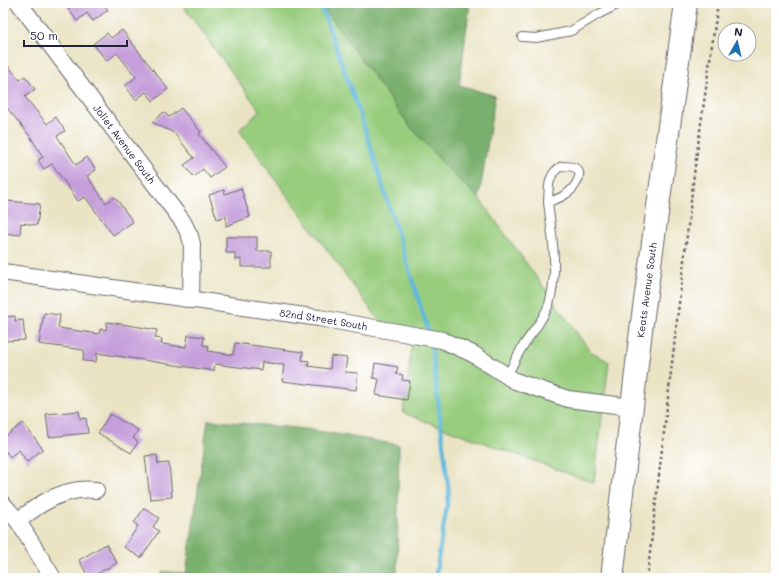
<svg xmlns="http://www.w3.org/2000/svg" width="779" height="581" viewBox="0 0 779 581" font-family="Mali,sans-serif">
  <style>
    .green { fill: #99cd7e; stroke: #5e785c }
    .forest { fill: #7ab06d; stroke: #4e6954 }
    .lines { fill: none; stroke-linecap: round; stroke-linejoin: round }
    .stream { stroke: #5fb7dc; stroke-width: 4 }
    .building { fill: #c59eda }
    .service-casing { stroke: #68666b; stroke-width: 10 }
    .minor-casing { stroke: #68666b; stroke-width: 18 }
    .secondary-casing { stroke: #68666b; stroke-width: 24 }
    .path { stroke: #68666b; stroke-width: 2.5; stroke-dasharray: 3 3; stroke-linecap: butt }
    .service { stroke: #fff; stroke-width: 8 }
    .minor { stroke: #fff; stroke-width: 16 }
    .secondary { stroke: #fff; stroke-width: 22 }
    .labels { text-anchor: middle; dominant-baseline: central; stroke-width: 3; stroke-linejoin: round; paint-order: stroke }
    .street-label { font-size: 10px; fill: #22223b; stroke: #fff }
  </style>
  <rect width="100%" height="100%" fill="#fff"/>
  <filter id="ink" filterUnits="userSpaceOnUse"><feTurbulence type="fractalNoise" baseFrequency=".025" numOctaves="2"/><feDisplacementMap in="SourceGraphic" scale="8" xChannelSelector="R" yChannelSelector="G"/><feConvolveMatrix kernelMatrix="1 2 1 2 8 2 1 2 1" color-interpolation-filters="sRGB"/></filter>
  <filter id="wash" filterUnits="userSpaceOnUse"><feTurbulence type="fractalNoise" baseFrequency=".012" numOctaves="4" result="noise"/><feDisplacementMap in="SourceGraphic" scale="16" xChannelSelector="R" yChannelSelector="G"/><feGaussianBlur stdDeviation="0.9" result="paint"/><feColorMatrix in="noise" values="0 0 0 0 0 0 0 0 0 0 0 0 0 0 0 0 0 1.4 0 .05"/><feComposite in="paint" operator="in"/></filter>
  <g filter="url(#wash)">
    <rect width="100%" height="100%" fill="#eae4c5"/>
    <polygon class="green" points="181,3 320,3 409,125 450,171 479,198 590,351 609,362 594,483 403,413 413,335 386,330 239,130 260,111"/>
    <g class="forest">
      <polygon points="320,3 470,3 459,85 495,96 479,198 450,171 409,125"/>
      <polygon points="208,420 306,429 399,445 397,578 161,578 162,571 186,574"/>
    </g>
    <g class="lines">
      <g class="stream">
        <polyline points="320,3 362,120 429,333"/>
        <polyline points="431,342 449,493 435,578"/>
      </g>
    </g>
    <g id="blocks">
      <g class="building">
        <polygon points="64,3 102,3 108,10 93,21 87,13 77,21"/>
        <polygon points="122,30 168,89 153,101 146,92 136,100 125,86 136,77 117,53 107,61 93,44 107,33 111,38"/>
        <polygon points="3,60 20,80 25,76 35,89 25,97 47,124 56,117 65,131 57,136 76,165 87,157 96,170 87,176 106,203 115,197 133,222 113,235 85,197 78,201 52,164 44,169 38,160 43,157 30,136 3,103"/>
        <polygon points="181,108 201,132 199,134 225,167 210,178 203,169 194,177 184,165 194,158 174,133 152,122 164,112 169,117"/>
        <polygon points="241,188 250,217 226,226 226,216 217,219 209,195 224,190 225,194"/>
        <polygon points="7,201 40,204 37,225 21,223 20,235 3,233"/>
        <polygon points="226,237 257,237 257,251 271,251 271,267 241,267 241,259 235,260 235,253 226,253"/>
        <polygon points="44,313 60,315 58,328 99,334 100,329 106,330 107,322 122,324 157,330 155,338 162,339 161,344 186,347 188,335 204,337 203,345 209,346 208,351 233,355 235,343 303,352 302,360 309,361 308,366 330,369 331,356 347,358 345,372 358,373 356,390 282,381 284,365 262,362 261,370 215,364 214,371 97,353 96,362 83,361 84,350 39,344"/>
        <polygon points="15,316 15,321 23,320 25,340 3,341 3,317"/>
        <polygon points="375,363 398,367 396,374 403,375 402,380 410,381 407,400 376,395 379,379 373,378"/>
        <polygon points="79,411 80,419 86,418 88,433 49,437 46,414"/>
        <polygon points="110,414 138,430 133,438 138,442 131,453 98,433"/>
        <polygon points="23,423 43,449 27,462 19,450 10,457 3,448 3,438"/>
        <polygon points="157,455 158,464 169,463 172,497 150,499 145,456"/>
        <polygon points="144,508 159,518 153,527 159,531 141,558 124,547 138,526 134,523"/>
        <polygon points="106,544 117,563 89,578 79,560"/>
      </g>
    </g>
  </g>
  <g filter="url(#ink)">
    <use href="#blocks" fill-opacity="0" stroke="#68666b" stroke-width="1"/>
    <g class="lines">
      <defs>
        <g id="service">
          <polyline points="522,37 536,38 571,31 599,14 621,3"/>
          <path d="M562 166C566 166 571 166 575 168 586 173 573 190 566 194 561 198 554 200 548 202 549 187 547 174 562 166Z"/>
          <path d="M507 376C513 365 518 353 525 343 533 331 544 319 549 304 559 271 552 236 548 202"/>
        </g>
        <g id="minor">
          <path id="s1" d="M19 3 183 222 190 236 192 244 191 300"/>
          <path id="s2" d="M3 272 319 318 442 340 473 354 515 381 568 399 632 407"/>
          <polyline points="3,504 18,521 53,578"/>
          <path d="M18 521C40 503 66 486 96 490"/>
        </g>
        <g id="secondary">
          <path id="s3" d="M612 578 641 330 686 3"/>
        </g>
      </defs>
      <use href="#service" class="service-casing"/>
      <use href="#minor" class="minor-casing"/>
      <use href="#secondary" class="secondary-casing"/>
      <polyline class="path" points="647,578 695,166 718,3"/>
      <use href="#service" class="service"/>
      <use href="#minor" class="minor"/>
      <use href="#secondary" class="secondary"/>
    </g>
  </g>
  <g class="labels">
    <g class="street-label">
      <text stroke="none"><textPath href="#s1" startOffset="176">Joliet Avenue South</textPath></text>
      <text stroke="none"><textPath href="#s3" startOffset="290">Keats Avenue South</textPath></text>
      <text stroke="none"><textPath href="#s2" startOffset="324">82nd Street South</textPath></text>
    </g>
  </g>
  <rect width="779" height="581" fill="none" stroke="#fff" stroke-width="16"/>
  <g transform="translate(737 42) rotate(8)"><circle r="19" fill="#ffffff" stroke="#a7a7b1"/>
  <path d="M0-3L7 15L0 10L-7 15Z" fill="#1f6fb2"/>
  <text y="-6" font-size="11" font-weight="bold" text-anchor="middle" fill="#22223b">N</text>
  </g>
  <path d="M24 40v6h103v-6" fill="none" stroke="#22223b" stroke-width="2"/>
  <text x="30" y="40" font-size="12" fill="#22223b" stroke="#ffffff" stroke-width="3" paint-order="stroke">50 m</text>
</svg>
